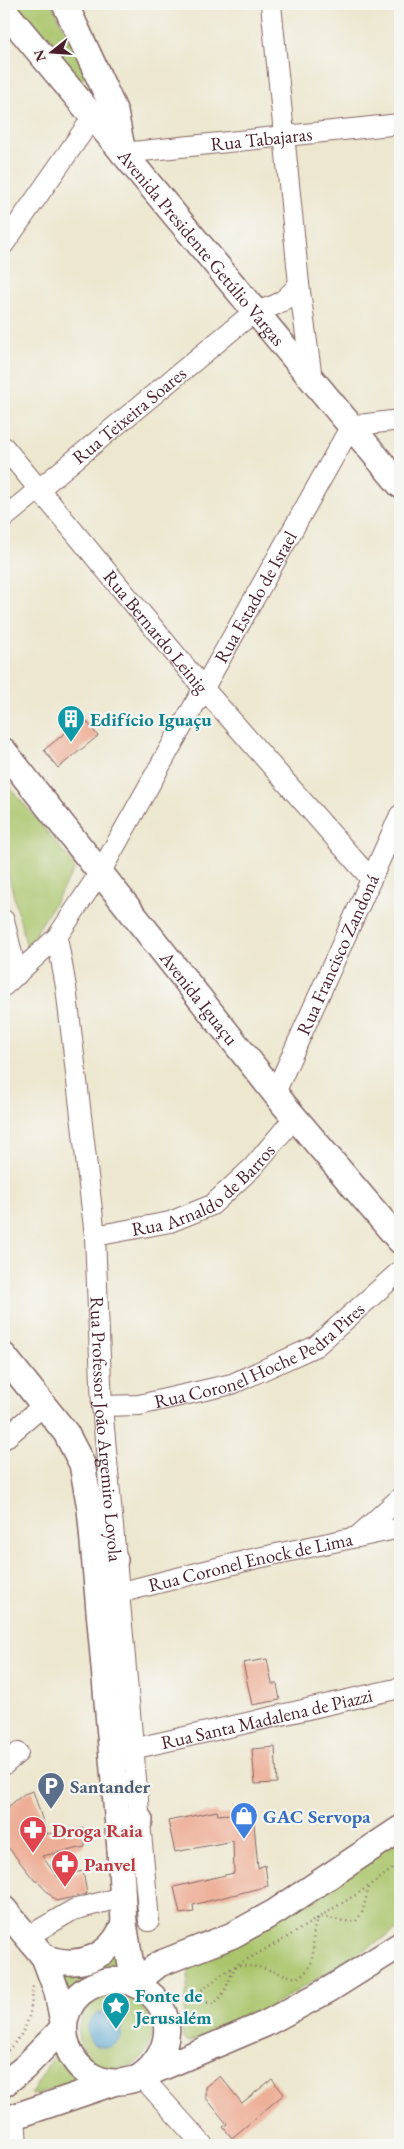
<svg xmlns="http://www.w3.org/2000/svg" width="404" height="2149" viewBox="0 0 404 2149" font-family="'EB Garamond',serif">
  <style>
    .green { fill: #aac56c; stroke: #7a724c }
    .water { fill: #54a3ce; stroke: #4f617c }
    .building { fill: #edae96 }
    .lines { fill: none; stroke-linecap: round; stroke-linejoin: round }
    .minor-casing { stroke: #836564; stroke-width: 22 }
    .major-casing { stroke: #836564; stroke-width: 28 }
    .path { stroke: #836564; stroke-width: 2.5; stroke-dasharray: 1 4; stroke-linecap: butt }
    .minor { stroke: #fff; stroke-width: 20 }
    .major { stroke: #fff; stroke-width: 25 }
    .labels { text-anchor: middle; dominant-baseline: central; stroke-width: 4.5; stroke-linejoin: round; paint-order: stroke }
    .street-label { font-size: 19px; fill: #4a1f2b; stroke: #f6f6f2 }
    .culture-label { font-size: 19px; font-weight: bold; fill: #0d838f; stroke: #f6f6f2; text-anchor: start }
    .service-label { font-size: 19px; font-weight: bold; fill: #4e5e75; stroke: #f6f6f2; text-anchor: start }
    .shop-label { font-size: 19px; font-weight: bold; fill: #366cbe; stroke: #f6f6f2; text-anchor: start }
    .health-label { font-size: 19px; font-weight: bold; fill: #be3a42; stroke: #f6f6f2; text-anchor: start }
  </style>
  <rect width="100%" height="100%" fill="#f6f6f2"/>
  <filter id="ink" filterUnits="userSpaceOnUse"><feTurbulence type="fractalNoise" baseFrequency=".02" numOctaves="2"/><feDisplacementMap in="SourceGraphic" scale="10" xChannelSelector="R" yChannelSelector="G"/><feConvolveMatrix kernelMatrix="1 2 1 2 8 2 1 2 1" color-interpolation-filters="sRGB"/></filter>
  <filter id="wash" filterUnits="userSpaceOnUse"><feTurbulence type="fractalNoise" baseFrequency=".0096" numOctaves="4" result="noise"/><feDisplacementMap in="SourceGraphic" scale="20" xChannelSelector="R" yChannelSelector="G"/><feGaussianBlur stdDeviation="1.12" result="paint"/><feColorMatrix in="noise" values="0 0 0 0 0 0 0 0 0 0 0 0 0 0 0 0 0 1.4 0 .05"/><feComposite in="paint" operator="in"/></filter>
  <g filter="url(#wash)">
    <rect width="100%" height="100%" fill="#ede7cf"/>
    <g class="green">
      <polygon points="9,4 52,4 85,70 84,78 78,82"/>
      <polygon points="4,780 76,867 27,948 4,858"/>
      <polygon points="400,1835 400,1928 271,2007 188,2042 183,2039 182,2030 189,1969 195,1964 241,1942"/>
      <polygon points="118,1943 119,1965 81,1983 66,1999 62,1968"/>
      <circle cx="115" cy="2032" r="37"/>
      <polygon points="58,2048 82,2079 36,2095 31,2094"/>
    </g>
    <path class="water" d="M99 2013C115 2012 124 2022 121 2038 114 2048 106 2050 94 2045 83 2034 85 2020 99 2013Z"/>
    <g id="blocks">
      <g class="building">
        <polygon points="84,718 98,736 58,768 44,750"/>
        <polygon points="267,1659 272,1684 277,1684 280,1700 252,1705 243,1663"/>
        <polygon points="275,1747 277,1783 255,1784 252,1749"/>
        <polygon points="33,1791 47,1834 84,1828 85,1847 42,1856 57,1877 83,1871 87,1894 56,1901 37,1881 35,1881 4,1842 4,1810 24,1794"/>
        <polygon points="217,1811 218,1815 253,1812 258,1868 265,1865 268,1886 193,1905 194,1912 180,1914 174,1887 234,1873 233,1841 175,1852 168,1821"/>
        <polygon points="220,2076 242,2103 272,2079 284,2094 232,2138 223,2127 227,2124 206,2098 206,2087"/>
      </g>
    </g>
  </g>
  <g filter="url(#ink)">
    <use href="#blocks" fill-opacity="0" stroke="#836564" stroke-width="1"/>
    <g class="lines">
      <defs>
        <g id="minor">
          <polyline points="271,4 299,284 312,379"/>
          <path id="s1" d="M123 153 400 124"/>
          <polyline points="4,244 93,117"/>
          <path id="s2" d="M4 447 204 689 371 879"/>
          <path id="s3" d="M4 518 255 311C278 306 284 302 299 284"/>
          <polyline points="4,920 17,975"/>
          <path id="s4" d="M57 937 66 987 95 1236 102 1406 149 1921"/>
          <path id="s5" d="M4 986 57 937 101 871 351 426 400 420"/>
          <path id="s6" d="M275 1093 400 815"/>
          <path id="s7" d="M95 1236 170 1222 212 1205 253 1167 295 1117"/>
          <path id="s8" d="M102 1406 139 1405 232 1384 316 1346 400 1271"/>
          <polyline points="4,1439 44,1405"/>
          <polyline points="358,1537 400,1528"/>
          <path id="s9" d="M118 1593 253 1559 357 1537 400 1498"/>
          <path id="s10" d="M132 1749 400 1688"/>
          <polyline points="4,1765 18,1753"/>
          <polyline points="27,1937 73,1910 122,1897"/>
          <polyline points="141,2076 203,2145"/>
          <polyline points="15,2117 17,2145"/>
        </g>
        <g id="major">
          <polyline points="65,4 115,112 123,153"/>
          <path id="s11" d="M4 10 400 485"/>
          <path id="s12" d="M4 751 285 1106 400 1241"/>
          <polyline points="4,1356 66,1433 82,1464 90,1508 120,1849 124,1923 134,1984"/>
          <polyline points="98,1523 115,1560"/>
          <polyline points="120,1849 140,1820"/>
          <polyline points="4,1909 44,1957 57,1992 64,2027"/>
          <path d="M44 1957C78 1970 111 1958 124 1923"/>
          <polyline points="134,1984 159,1964 233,1935 275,1912 400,1829"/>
          <path d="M141 2076C172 2054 178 2009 142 1988 129 1980 113 1978 99 1983 35 2005 68 2100 135 2079L265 2024 330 1989 400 1945"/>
          <polyline points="4,2084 24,2068 64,2027"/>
          <polyline points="4,2120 113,2083"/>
        </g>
      </defs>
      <use href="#minor" class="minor-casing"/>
      <use href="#major" class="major-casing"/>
      <g class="path">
        <path d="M201 1991 200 1996 205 2002 213 2004C228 1994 227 1978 237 1965L259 1967 296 1978C325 1965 305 1939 319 1917 332 1917 343 1923 356 1921L362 1913 369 1887"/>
        <polyline points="179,1997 192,1997 228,1970 284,1939 360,1892 400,1864"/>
        <path d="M4 2054C28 2032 31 2017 33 1985"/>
      </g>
      <use href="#minor" class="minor"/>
      <use href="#major" class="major"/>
    </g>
  </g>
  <defs>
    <symbol id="building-pin" viewBox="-11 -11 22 30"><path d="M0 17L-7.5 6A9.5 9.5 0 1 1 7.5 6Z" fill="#0f9aa8" stroke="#f6f6f2"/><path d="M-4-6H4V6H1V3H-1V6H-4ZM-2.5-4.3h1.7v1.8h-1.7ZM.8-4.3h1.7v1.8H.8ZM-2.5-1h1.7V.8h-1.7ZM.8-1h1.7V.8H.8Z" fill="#fff"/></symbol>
    <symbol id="parking-pin" viewBox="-11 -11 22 30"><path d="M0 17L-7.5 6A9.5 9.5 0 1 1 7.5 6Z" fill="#5c6f8a" stroke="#f6f6f2"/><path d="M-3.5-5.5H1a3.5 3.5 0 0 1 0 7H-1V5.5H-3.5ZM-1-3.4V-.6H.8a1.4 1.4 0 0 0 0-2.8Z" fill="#fff"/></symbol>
    <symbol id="shop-pin" viewBox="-11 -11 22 30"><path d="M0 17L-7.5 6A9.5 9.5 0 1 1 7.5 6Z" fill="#3f7fe0" stroke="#f6f6f2"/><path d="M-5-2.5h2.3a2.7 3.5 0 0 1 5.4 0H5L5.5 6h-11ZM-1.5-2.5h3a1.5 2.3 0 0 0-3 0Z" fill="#fff"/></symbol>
    <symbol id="pharmacy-pin" viewBox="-11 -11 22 30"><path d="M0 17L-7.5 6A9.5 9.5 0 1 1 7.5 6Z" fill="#e0444e" stroke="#f6f6f2"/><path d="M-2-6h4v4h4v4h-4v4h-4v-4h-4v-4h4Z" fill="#fff"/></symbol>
    <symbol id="sight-pin" viewBox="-11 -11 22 30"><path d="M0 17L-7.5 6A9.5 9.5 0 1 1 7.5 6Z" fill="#0f9aa8" stroke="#f6f6f2"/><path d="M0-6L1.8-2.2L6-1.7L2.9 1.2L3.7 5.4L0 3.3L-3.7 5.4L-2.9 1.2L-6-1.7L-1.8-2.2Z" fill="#fff"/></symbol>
  </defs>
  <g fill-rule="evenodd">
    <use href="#building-pin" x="55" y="703" width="32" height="43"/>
    <use href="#parking-pin" x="35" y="1770" width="32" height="43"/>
    <use href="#shop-pin" x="228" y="1800" width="32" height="43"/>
    <use href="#pharmacy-pin" x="17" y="1814" width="32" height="43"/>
    <use href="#pharmacy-pin" x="49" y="1848" width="32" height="43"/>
    <use href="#sight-pin" x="100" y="1990" width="32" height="43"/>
  </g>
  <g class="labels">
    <g class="street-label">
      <text stroke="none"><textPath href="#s1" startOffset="139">Rua Tabajaras</textPath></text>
      <text stroke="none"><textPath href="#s11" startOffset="309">Avenida Presidente Getúlio Vargas</textPath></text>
      <text stroke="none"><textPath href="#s3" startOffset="162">Rua Teixeira Soares</textPath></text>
      <text stroke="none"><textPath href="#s5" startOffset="466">Rua Estado de Israel</textPath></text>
      <text stroke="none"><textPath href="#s2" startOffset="239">Rua Bernardo Leinig</textPath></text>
      <text stroke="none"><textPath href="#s6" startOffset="152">Rua Francisco Zandoná</textPath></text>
      <text stroke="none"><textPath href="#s12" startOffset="315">Avenida Iguaçu</textPath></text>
      <text stroke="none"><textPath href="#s7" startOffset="121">Rua Arnaldo de Barros</textPath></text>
      <text stroke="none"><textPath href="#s8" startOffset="169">Rua Coronel Hoche Pedra Pires</textPath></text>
      <text stroke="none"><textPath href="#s4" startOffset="495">Rua Professor João Argemiro Loyola</textPath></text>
      <text stroke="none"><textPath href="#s9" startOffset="136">Rua Coronel Enock de Lima</textPath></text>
      <text stroke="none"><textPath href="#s10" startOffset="138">Rua Santa Madalena de Piazzi</textPath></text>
    </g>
    <g class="culture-label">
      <text x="90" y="719">Edifício Iguaçu</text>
      <text x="135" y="1995">Fonte de<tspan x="135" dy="22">Jerusalém</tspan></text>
    </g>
    <g class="service-label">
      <text x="70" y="1786">Santander</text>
    </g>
    <g class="shop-label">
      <text x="263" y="1816">GAC Servopa</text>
    </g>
    <g class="health-label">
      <text x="52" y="1830">Droga Raia</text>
      <text x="84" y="1864">Panvel</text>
    </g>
  </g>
  <rect width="404" height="2149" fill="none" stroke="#f6f6f2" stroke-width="20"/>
  <g transform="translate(52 52) rotate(253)" stroke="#f6f6f2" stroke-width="4" paint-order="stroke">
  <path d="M0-4L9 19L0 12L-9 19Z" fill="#4a1f2b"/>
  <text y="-8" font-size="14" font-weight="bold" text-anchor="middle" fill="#4a1f2b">N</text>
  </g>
</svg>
